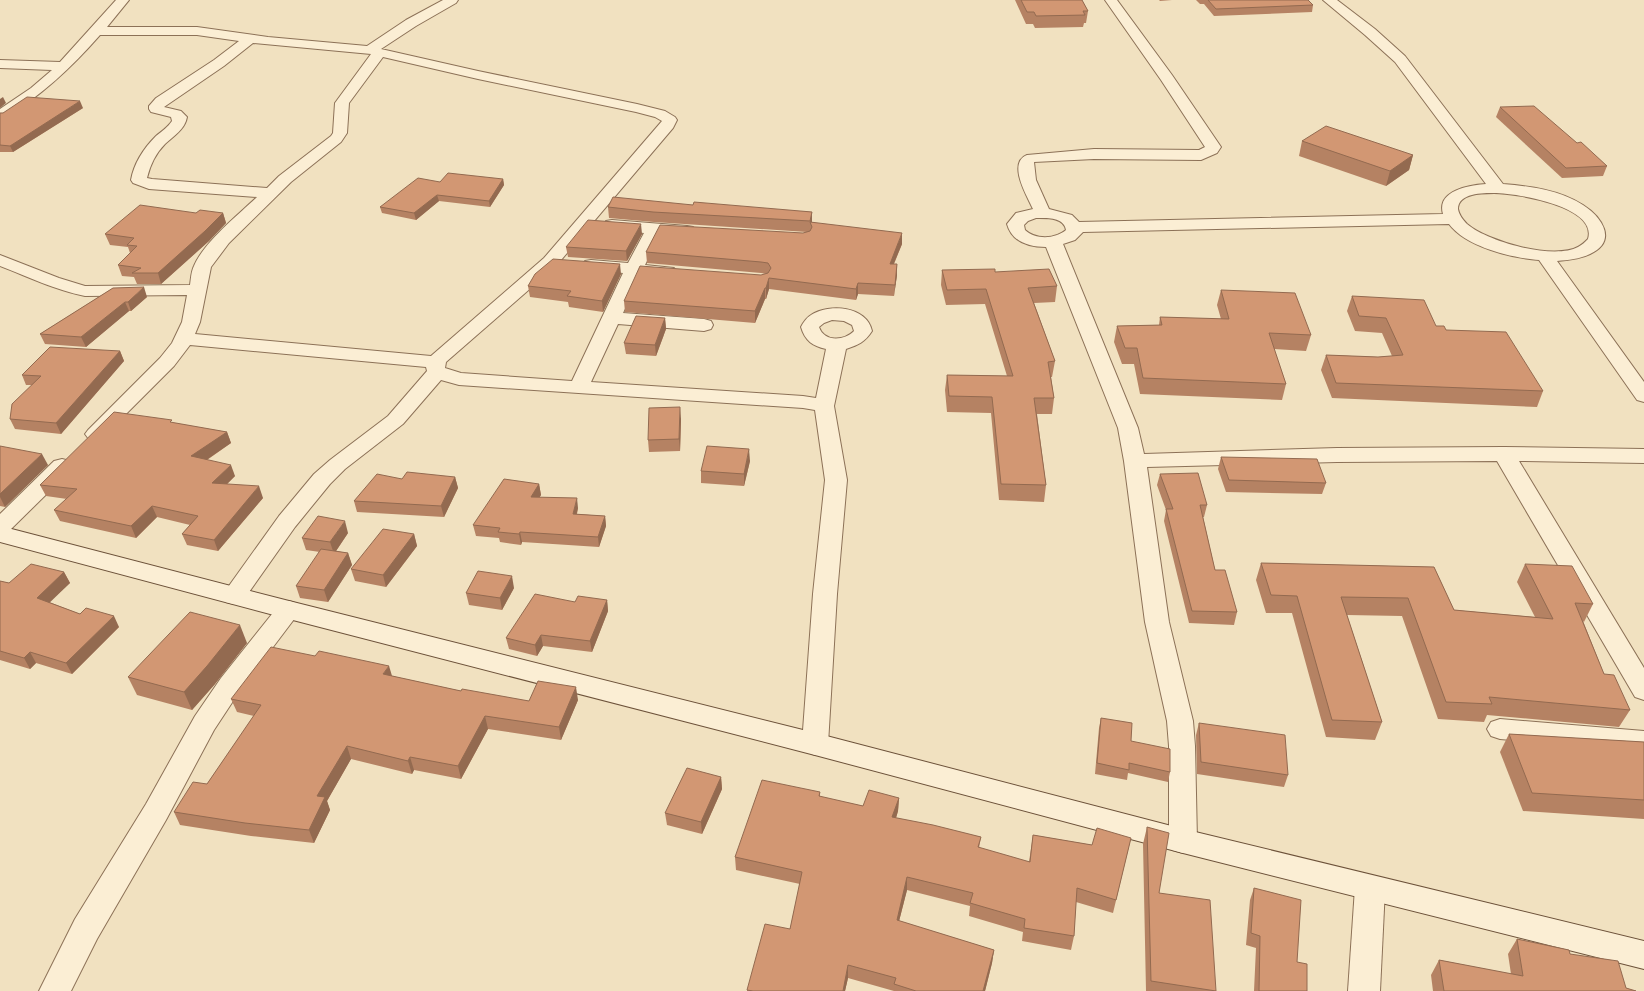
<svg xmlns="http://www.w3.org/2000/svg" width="1644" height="991" viewBox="0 0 1644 991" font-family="'Roboto Serif',serif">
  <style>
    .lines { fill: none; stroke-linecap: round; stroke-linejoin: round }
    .street-casing { stroke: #8c7157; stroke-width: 2 }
    .secondary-casing { stroke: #6d523a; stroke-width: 2 }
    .street { fill: #fbeed4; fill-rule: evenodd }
    .secondary { fill: #fbeed4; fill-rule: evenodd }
    .wall { fill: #b58263 }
    .shaded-wall { fill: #936a50 }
    .building { fill: #d29773; stroke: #936a50 }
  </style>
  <rect width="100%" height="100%" fill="#f1e1c0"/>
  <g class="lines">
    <defs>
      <g id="street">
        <path d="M116 0H129L107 27H197L268 37 367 46 406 20 443 0H458L456 3 416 26 381 49 478 71 637 104 665 111 675 117 677 120 673 128 556 266 446 362 445 368 461 373 572 381 623 273 585 269 582 265 585 261 591 260 628 263 644 233 606 229 604 225 606 221 612 220 687 226 693 227 695 231 693 235 687 236 660 234 645 265 674 268 677 272 674 276 668 277 640 275 623 313 704 319 711 321 713 325 711 329 704 331 618 324 591 382 803 396 816 398 826 349C813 346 805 341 801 327 803 323 806 318 811 315 829 303 867 306 872 331 865 342 858 345 846 349L834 406 847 480 837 594 828 744 824 751 815 755 806 751 802 744 813 594 825 480 815 410 803 408 459 385 441 380 403 424 345 469 330 484 295 527 242 602 234 604 226 602 222 596 226 590 279 516 314 474 330 460 388 416 427 371 426 367 190 345 174 366 102 438 95 440 88 438 85 434 88 430 160 358 172 343 182 322 187 295 85 296C55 290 29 277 0 266V255L59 278 85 286 190 285C191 279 191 272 194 266 204 242 238 215 257 197L149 189 133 183 131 180C134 163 144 148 156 136 162 131 168 127 172 121L171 117 151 112 149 109V106L156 98 214 60 239 41 197 35H100C72 67 42 95 5 118L0 119V109L31 88 52 70 0 68V60L60 62ZM253 43 371 54 335 103 333 133 331 136 279 176 267 188 152 179 147 178C150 165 156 153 165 144 174 136 185 129 187 117L181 111 164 107 224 66ZM383 57 478 79 636 112 655 117 662 121 544 258 431 356 195 334 200 322 211 267 229 243 291 182 341 142 347 133 349 103ZM832 320 844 321 852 325 854 331C844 341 824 342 819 327L824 323Z"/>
        <path d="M1105 0H1117L1172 75 1221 147 1217 153 1201 160 1094 159 1034 162 1036 180 1049 209 1072 215 1079 222 1443 214C1436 190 1471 185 1486 184L1395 62 1365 35 1323 0H1337L1375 29 1405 56 1503 184C1529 186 1560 190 1583 205 1602 217 1618 241 1590 254 1580 259 1568 260 1557 261L1644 382V402L1637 400 1539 260C1512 258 1466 247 1449 224L1083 232 1075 240 1063 244 1138 428 1144 454 1337 448 1504 447 1644 449V463L1519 461 1644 668V700L1635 697 1497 461 1337 462 1147 467 1169 622 1193 721 1195 746 1197 841 1193 850 1183 853 1173 850 1169 841V746L1167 721 1145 622 1124 461 1118 428 1046 247C1029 247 1012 242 1007 224L1016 213 1033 209C1027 196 1007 163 1027 155L1094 149 1199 150 1205 147 1161 80ZM1494 193C1515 193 1598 206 1588 239 1585 242 1582 245 1578 247 1554 260 1488 242 1467 224 1463 220 1459 215 1458 209 1458 193 1483 193 1494 193ZM1036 218C1047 218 1064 217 1066 230 1055 239 1036 240 1025 230L1024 225 1028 221Z"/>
        <polygon points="62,459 70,461 73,466 70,471 8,532 0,534 0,514 54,461"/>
        <polygon points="289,601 298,604 301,610 239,692 214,730 166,820 97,939 71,991 39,991 75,919 146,804 195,716 221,678 280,604"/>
        <polygon points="1500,719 1644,731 1644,751 1500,739 1491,736 1487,729 1491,722"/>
        <polygon points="1370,875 1380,879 1385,888 1380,991 1348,991 1355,888 1360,879"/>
      </g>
      <polygon id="secondary" points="0,526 289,601 815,733 1183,829 1644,941 1644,969 1183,853 815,755 289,619 0,542"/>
    </defs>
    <use href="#street" class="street-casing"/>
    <use href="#secondary" class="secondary-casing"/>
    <use href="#street" class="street"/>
    <use href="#secondary" class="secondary"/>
  </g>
  <g class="wall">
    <polygon points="1015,0 1082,0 1088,11 1086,23 1084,23 1083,27 1035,28 1033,24 1026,24"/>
    <polygon points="1159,0 1172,0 1160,1"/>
    <polygon points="1196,0 1308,0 1313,5 1312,12 1214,16 1204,4 1200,4"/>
    <polygon points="1500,107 1577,143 1607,166 1603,176 1562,178 1496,117"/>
    <polygon points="83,108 13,152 0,152 0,113"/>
    <polygon points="1302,141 1413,155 1409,170 1386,186 1299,156"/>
    <polygon points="503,179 504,185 490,207 439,201 416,220 382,213 380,207 440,182"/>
    <polygon points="693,205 812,212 812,222 902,244 894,264 897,264 897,275 894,296 858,294 856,300 769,289 766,299 765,299 755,323 625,312 624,301 766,274 761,273 647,263 646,252 803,233 807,232 654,222 609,218 608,207"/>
    <polygon points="196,213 223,213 226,223 209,241 161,284 137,284 134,277 122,276 118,265 130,253 128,247 110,245 105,234"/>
    <polygon points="642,234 627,261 568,257 566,247"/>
    <polygon points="942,270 995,272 1057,286 1055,302 1034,303 1055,361 1052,377 1051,377 1054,398 1052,414 1037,414 1046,485 1044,502 999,500 991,413 947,412 945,390 947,375 1007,376 985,304 946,305 941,285"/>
    <polygon points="621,274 603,312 569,307 568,302 530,297 528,286"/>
    <polygon points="113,288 147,297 131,311 129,311 86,347 45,344 40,334"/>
    <polygon points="1221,290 1311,335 1306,351 1274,349 1286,384 1282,400 1140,394 1134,364 1122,364 1114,342 1117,326 1159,325 1160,317 1221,319 1217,305"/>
    <polygon points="1352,296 1436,326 1446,330 1543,391 1537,407 1332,398 1321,370 1326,355 1378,357 1392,356 1382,333 1355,331 1347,311"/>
    <polygon points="665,318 666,329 656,356 626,354 624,343"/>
    <polygon points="120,351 124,361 61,434 15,429 10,419 32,385 26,385 22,375"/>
    <polygon points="681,419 680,451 649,452 648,440"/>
    <polygon points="174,423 227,432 231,443 207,460 235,476 227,484 263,498 218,551 187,545 182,534 190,525 157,517 136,538 60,521 54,510 67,499 46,496 40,485"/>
    <polygon points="0,446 48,465 5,507 0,506"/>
    <polygon points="1221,457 1326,483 1322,494 1226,492 1218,469"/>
    <polygon points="750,461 744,486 701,483 701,471"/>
    <polygon points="1160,474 1207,505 1204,517 1203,517 1215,570 1237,612 1234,625 1189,623 1164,521 1166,510 1157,485"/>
    <polygon points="455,477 458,488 444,517 357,512 354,501 402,479"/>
    <polygon points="539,484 541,495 539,497 578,508 577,514 605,516 606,526 599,547 522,542 521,545 500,542 499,538 476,536 473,525"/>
    <polygon points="348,533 336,551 348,553 352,565 328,602 300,598 296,586 320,552 306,550 302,538"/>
    <polygon points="414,534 417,546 386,587 355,581 351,569"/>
    <polygon points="1261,563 1434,567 1454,610 1535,617 1517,582 1525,564 1593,604 1584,622 1583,621 1604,674 1630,710 1619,727 1487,715 1484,722 1438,719 1402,616 1347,615 1382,722 1375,740 1326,737 1292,613 1266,613 1256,580"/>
    <polygon points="64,572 70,583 49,602 80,614 119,627 72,674 36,663 30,669 0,660 0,581 9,583"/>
    <polygon points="514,588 502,610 469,605 466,593"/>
    <polygon points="607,600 608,611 592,652 543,646 537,656 509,649 506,638 575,602"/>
    <polygon points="247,643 215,684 192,710 137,695 128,677"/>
    <polygon points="392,676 461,691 529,701 578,700 561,740 488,729 461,779 414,770 412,774 351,759 327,801 330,810 314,843 251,836 180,825 174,812 207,784 254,716 237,712 231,699"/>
    <polygon points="1101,718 1170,772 1168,782 1128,773 1127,780 1095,774 1099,728"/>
    <polygon points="1199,723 1288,775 1284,787 1197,774 1196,735"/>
    <polygon points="1509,734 1644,742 1644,819 1523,811 1500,752"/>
    <polygon points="721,777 722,789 702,834 667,825 665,813"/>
    <polygon points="820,792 820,797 863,806 899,798 898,811 896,818 981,837 979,848 1029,862 1033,835 1092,845 1131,838 1113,913 1076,902 1074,936 1071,950 1022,941 1023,932 969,916 970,906 907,890 899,921 994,950 992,963 985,991 894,991 848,978 845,991 747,991 747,990 790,929 800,884 736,870 735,857"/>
    <polygon points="1147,827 1159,893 1216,991 1146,991 1143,844"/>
    <polygon points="1254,888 1297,962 1307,991 1254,991 1256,948 1246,945 1250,900"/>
    <polygon points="1517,939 1570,954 1626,988 1636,991 1433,991 1431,975 1439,960 1511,974 1508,954"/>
  </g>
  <g class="shaded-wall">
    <polygon points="3,97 6,103 0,108 0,99"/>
    <polygon points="80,101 83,108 13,152 10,146"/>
    <polygon points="1413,155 1409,170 1386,186 1390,171"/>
    <polygon points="503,179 504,185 490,207 489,201"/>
    <polygon points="437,195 439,201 416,220 414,213"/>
    <polygon points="812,212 812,222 810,222 810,232 810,221"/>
    <polygon points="223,213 226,223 209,241 161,284 158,273"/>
    <polygon points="641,224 642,234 627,261 626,251"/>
    <polygon points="902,233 902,244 889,275 890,264"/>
    <polygon points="620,264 621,274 603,312 602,301"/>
    <polygon points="897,264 897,275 894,296 895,285"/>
    <polygon points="769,278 769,289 766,299 766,288"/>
    <polygon points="858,283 858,294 856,300 856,289"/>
    <polygon points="144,287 147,297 131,311 128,302"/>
    <polygon points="765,288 765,299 755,323 755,311"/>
    <polygon points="125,302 129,311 86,347 81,337"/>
    <polygon points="665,318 666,329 656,356 655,345"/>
    <polygon points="120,351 124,361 61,434 56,423"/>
    <polygon points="680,407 681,419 680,451 679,439"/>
    <polygon points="227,432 231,443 196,467 191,456"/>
    <polygon points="749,449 750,461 744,486 744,474"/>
    <polygon points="42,454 48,465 5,507 0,497 0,494"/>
    <polygon points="231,465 235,476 216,495 212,483"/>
    <polygon points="455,477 458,488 444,517 441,506"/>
    <polygon points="539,484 541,495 533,508 531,497"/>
    <polygon points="259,486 263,498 218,551 214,540"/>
    <polygon points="577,498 578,508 574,524 573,514"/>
    <polygon points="152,506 157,517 136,538 131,526"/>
    <polygon points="605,516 606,526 599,547 598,537"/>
    <polygon points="345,521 348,533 334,554 330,542"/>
    <polygon points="520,532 522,542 521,545 519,534"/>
    <polygon points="414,534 417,546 386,587 383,575"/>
    <polygon points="348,553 352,565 328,602 324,590"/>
    <polygon points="64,572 70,583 43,609 37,598"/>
    <polygon points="512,576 514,588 502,610 500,598"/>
    <polygon points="607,600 608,611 592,652 590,641"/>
    <polygon points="114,616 119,627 72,674 66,663"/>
    <polygon points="240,625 247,643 215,684 192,710 184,692"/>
    <polygon points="541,635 543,646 537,656 535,645"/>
    <polygon points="30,652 36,663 30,669 24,658"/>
    <polygon points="389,666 393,679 383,674"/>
    <polygon points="576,687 578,700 561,740 559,727"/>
    <polygon points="485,716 488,729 461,779 458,766"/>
    <polygon points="347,746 351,759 327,801 330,810 314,843 309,830 317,796"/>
    <polygon points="410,757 414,770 412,774 408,761"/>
    <polygon points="721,777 722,789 702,834 701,822"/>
    <polygon points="899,798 898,811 892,831 892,817"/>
    <polygon points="907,877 907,890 896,933 897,920"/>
    <polygon points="994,950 992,963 985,991 983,991"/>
    <polygon points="848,965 848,978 845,991 843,991"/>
  </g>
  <g class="building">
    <polygon points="1021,0 1082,0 1088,11 1083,11 1085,15 1036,16 1034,12 1027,12"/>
    <polygon points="1208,0 1308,0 1313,5 1216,9"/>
    <polygon points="27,97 80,101 10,146 0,145 0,113 3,113"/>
    <polygon points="1534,106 1577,143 1581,142 1607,166 1566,168 1500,107"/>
    <polygon points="1326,126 1413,155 1390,171 1302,141"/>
    <polygon points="448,173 503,179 489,201 437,195 414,213 380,207 418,178 440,182"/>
    <polygon points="613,197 693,205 694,202 812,212 810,221 653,212 608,207"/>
    <polygon points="140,205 196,213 200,210 223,213 205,231 158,273 132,273 141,268 118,265 137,246 127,245 134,238 105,234"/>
    <polygon points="588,220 641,224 626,251 566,247"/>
    <polygon points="810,222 902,233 890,264 897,264 895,285 858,283 856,289 769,278 766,288 765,288 755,311 624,301 640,266 761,275 768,273 771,268 768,263 761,262 646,252 660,225 803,233 810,231 812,227"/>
    <polygon points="553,259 620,264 602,301 567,296 571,291 528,286 535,274"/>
    <polygon points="995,269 995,272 1049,269 1057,286 1028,288 1055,361 1048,362 1054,398 1034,398 1046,485 1001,484 992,397 949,396 947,375 1013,376 986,289 947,290 942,270"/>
    <polygon points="144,287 128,302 125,302 81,337 40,334 113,288"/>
    <polygon points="1221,290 1295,293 1311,335 1269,333 1286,384 1143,378 1137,348 1125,348 1117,326 1162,325 1160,317 1229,319"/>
    <polygon points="1352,296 1424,300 1436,326 1444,326 1446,330 1506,332 1543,391 1336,383 1326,355 1378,357 1403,355 1386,318 1359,316"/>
    <polygon points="636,316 665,318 655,345 624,343"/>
    <polygon points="50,347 120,351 56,423 10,419 12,404 41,376 22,375"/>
    <polygon points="680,407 679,439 648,440 649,408"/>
    <polygon points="114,412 172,420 170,422 227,432 191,456 231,465 212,483 259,486 214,540 182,534 198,516 152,506 131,526 54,510 77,489 40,485"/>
    <polygon points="0,446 42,454 0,494"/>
    <polygon points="707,446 749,449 744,474 701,471"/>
    <polygon points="1221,457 1317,459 1326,483 1229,480"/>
    <polygon points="407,472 455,477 441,506 354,501 377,474 402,479"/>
    <polygon points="1198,473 1207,505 1200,505 1215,570 1225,570 1237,612 1192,611 1166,509 1173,509 1160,474"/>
    <polygon points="504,479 539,484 531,497 577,498 573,514 605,516 598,537 520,532 519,534 498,532 500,528 473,525"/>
    <polygon points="318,516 345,521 330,542 302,538"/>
    <polygon points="383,529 414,534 383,575 351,569"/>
    <polygon points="321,549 348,553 324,590 296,586"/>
    <polygon points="1261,563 1434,567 1454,610 1553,619 1525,564 1572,566 1593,604 1575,603 1604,674 1614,675 1630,710 1489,697 1492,704 1446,702 1408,598 1341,597 1382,722 1332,720 1297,596 1271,595"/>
    <polygon points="31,564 64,572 37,598 80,614 86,608 114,616 66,663 30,652 24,658 0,651 0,581 9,583"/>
    <polygon points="478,571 512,576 500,598 466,593"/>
    <polygon points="535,594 575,602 578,596 607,600 590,641 541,635 535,645 506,638"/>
    <polygon points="190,612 240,625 207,666 184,692 128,677"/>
    <polygon points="271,647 315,656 319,651 389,666 383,674 461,691 462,689 529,701 538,681 576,687 559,727 485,716 458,766 410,757 408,761 347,746 317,796 325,797 309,830 245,823 174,812 193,782 207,784 261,705 231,699"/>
    <polygon points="1101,718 1132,723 1131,741 1170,749 1170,772 1129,763 1129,770 1097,763"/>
    <polygon points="1199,723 1285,735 1288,775 1201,762"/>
    <polygon points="1509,734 1644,742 1644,800 1532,793"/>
    <polygon points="687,768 721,777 701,822 665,813"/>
    <polygon points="762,780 820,792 819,796 863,806 869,790 899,798 892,817 933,825 981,837 978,847 1030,862 1033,835 1092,845 1097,828 1131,838 1116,900 1077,888 1074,936 1024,928 1025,919 970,903 973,893 907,877 897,920 994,950 983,991 916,991 894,984 896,978 848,965 843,991 753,991 747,990 765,924 790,929 802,872 735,857"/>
    <polygon points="1147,827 1169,833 1159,893 1210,900 1216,991 1151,981"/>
    <polygon points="1254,888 1301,900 1297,962 1307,964 1307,991 1259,991 1260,936 1251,933"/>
    <polygon points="1517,939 1569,950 1570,954 1618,961 1626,988 1636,991 1444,991 1439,960 1523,976"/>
  </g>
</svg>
